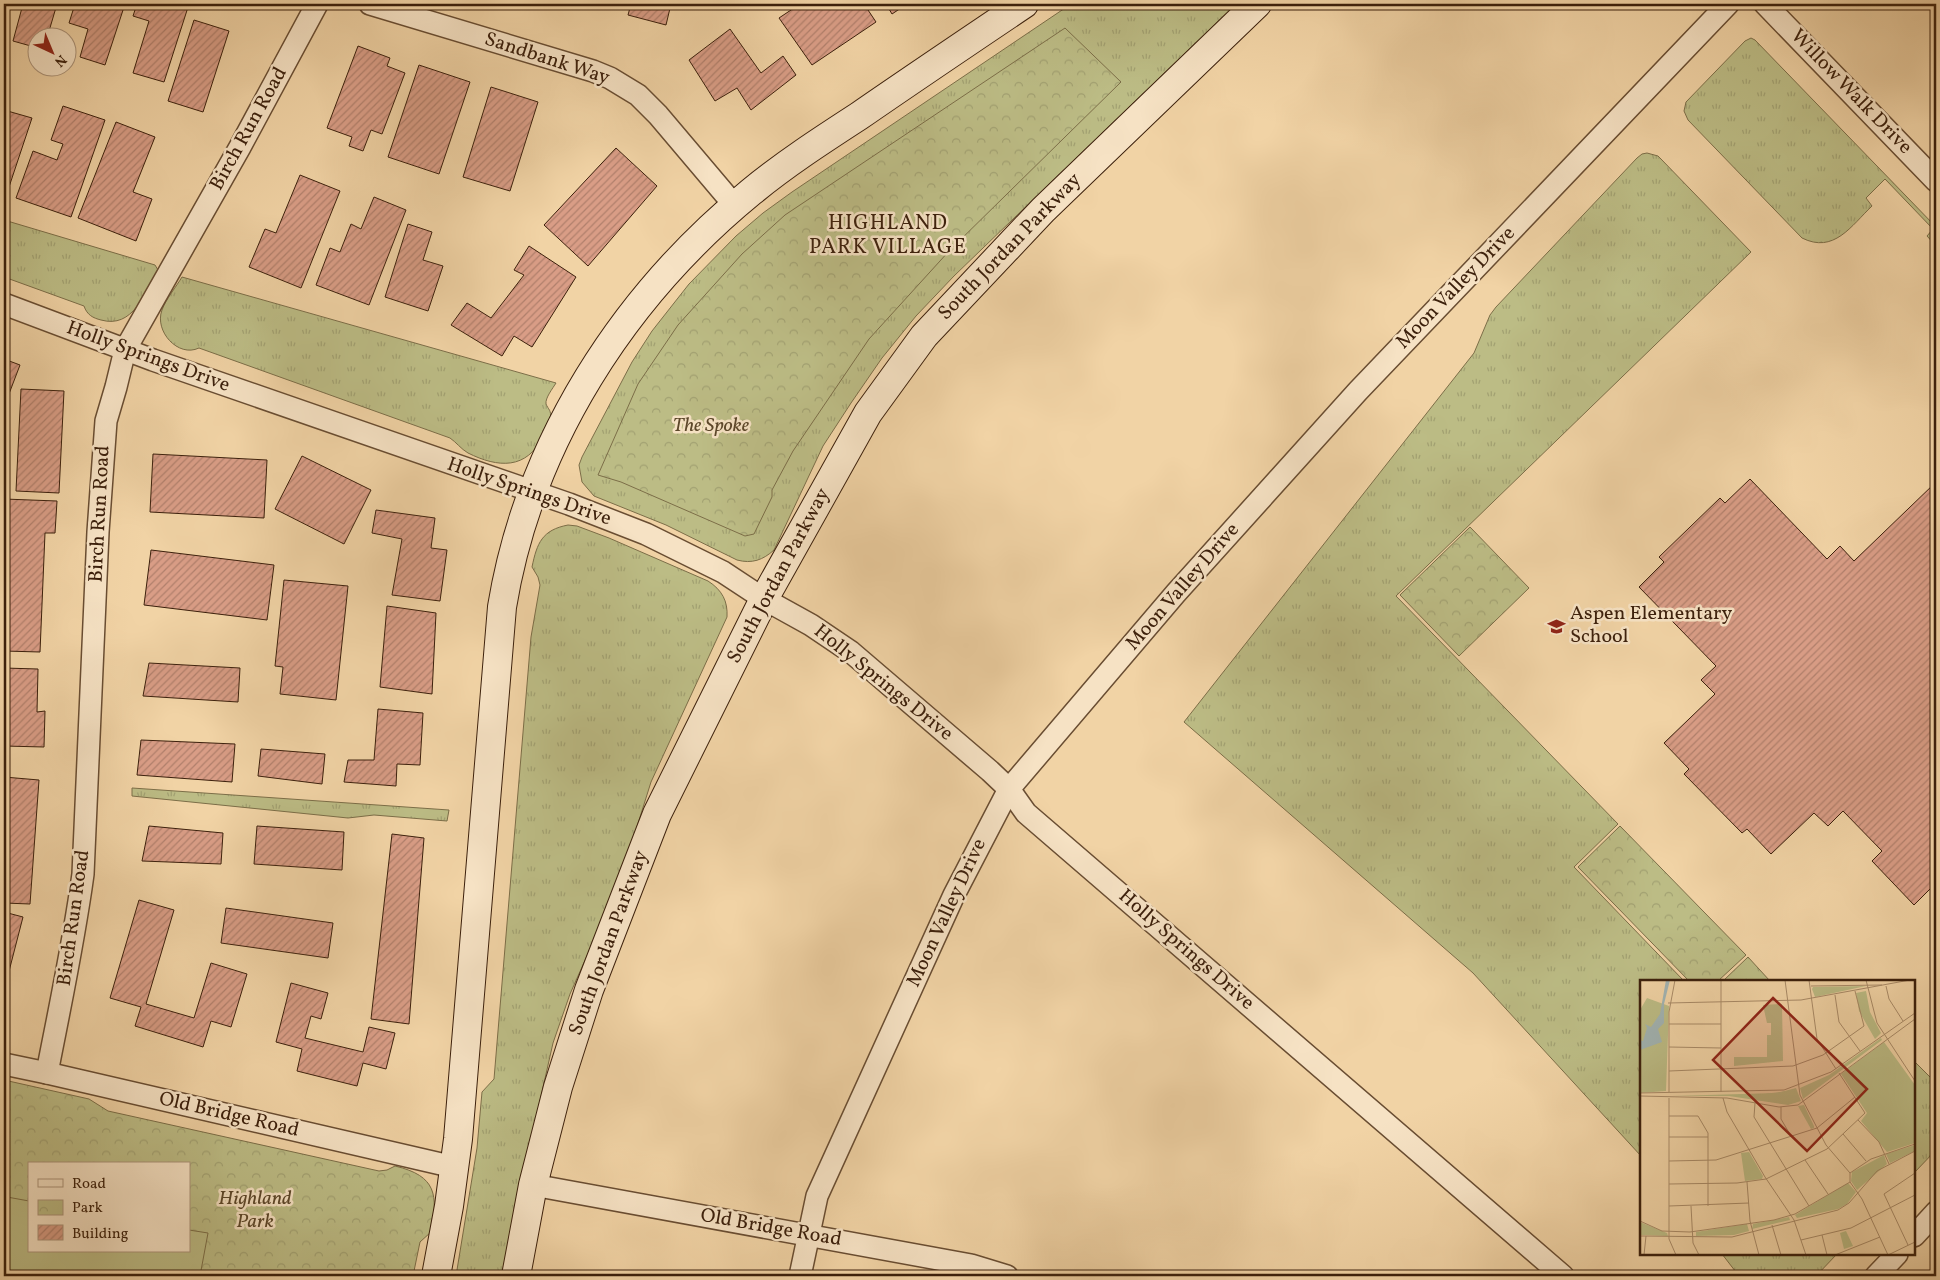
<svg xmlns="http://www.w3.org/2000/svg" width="1940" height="1280" viewBox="0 0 1940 1280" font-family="Vollkorn,serif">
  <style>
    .grass { fill: url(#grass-tufts); stroke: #7c6e48 }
    .park { fill: url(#park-crowns); stroke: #7c6e48; fill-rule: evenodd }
    .garden { fill: #bcbc85; stroke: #7c6e48 }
    .building { fill: url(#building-hatch); stroke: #3c200c }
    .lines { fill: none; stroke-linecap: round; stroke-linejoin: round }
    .street-casing { stroke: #694d32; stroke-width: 24 }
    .secondary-casing { stroke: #3c200c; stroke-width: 30 }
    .street { stroke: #f6e2c4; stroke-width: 21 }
    .secondary { stroke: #f6e2c4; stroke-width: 28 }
    .labels { text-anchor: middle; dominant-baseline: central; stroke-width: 5; stroke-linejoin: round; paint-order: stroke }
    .street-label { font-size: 20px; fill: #3c200c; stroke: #f6e2c4 }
    .park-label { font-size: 20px; font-style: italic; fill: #5c472a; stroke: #f6e2c4 }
    .poi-label { font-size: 20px; fill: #3c200c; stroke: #f6e2c4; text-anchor: start }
    .neighbourhood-label { font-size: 21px; letter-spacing: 1px; fill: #3c200c; stroke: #f6e2c4 }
    .inset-road { fill: none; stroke: #a98b68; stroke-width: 1 }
    .view { fill: #8f2418; fill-opacity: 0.15; stroke: #8f2418; stroke-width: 2.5 }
    .inset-edge { fill: none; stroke: #3c200c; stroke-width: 2.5 }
  </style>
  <defs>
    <pattern id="grass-tufts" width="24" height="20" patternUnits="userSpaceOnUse" patternTransform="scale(1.25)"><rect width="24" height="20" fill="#bcbc85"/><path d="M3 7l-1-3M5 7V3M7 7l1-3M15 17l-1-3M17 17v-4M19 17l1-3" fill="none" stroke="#a2a172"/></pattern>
    <pattern id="park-crowns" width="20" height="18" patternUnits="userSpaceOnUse" patternTransform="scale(1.25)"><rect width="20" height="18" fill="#bcbc85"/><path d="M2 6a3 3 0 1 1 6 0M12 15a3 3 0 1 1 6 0" fill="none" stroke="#a2a172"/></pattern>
    <pattern id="building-hatch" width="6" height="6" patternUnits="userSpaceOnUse" patternTransform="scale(1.25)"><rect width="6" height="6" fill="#d99d86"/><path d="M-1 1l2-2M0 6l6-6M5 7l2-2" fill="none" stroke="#b1806c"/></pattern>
  </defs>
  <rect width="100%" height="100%" fill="#f1d3a5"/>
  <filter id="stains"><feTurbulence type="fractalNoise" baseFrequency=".004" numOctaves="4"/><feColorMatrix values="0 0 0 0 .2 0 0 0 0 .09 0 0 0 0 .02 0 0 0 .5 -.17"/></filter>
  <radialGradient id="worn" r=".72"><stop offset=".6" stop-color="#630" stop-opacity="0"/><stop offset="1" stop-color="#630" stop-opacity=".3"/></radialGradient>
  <g class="grass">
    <path d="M1071 4H1236L954 276 916 316 882 358 851 403 823 446 774 550C763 560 752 564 737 560L666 525 594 496 582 482 579 465 582 457 632 362 652 331 689 284 736 236 763 213 792 192Z"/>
    <path d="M1751 38 1755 40 1936 227V246L1927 236 1933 229 1885 179 1866 198 1872 206C1851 226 1834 254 1802 238L1688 120 1684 111 1686 102 1745 41Z"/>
    <polygon points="1647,153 1658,156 1661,159 1751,252 1396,596 1618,824 1574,867 1684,981 1641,981 1641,1156 1473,973 1184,722 1474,353 1490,315 1496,307 1637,158 1642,154"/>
    <path d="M4 220 155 265 158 270C145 293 133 329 101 320 93 318 87 315 84 306L4 277Z"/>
    <path d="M182 277 556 383C553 388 545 398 546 404 548 409 552 411 550 418 549 424 545 430 543 436 527 470 498 468 468 453 461 449 456 442 450 438L199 348C178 358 154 331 162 310 166 299 176 287 182 277Z"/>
    <path d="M568 525 577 526 609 538 708 581C722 590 728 601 727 617L651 782 619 884 570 994 553 1043 530 1145 505 1276H456L477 1148 482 1092 494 1079 531 637 540 585 538 577 532 567C537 543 542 530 568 525Z"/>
    <polygon points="132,788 449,810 447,821 374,815 348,818 132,796"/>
    <polygon points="1748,957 1770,981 1723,981"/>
    <polygon points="1914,1061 1936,1083 1936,1150 1914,1173"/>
    <polygon points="1722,1254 1837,1254 1816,1276 1739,1276"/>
  </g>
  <g class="park">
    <polygon points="1065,28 1121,82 950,250 869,339 793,451 772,490 772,497 754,534 745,536 621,482 598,475 638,384 678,325 742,254 785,215"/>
    <polygon points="1470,527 1529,588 1459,656 1400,595"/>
    <polygon points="1620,826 1746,955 1718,981 1689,981 1578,867"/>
    <path d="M4 1080 89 1099 108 1111 379 1171 387 1170 395 1166C437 1176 438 1195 431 1232L420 1242 413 1276H4ZM29 1164H189V1251H29Z"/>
  </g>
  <polygon class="garden" points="7,1197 29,1201 29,1251 189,1251 189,1230 208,1233 200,1276 4,1276 4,1216"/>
  <g class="building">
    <polygon points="23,4 57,4 47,38 38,38 38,48 13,41"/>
    <polygon points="75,4 125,4 105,65 80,57 88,29 69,23"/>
    <polygon points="137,4 189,4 164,82 133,73 149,21 133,16"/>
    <polygon points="631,4 671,4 666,25 628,15"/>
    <polygon points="800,4 864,4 876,22 812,65 779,18"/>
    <polygon points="886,4 907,4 892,14"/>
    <polygon points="194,20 229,31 203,112 168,101"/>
    <polygon points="730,29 761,73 783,56 796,75 751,110 737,88 715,101 689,60"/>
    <polygon points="358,46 390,58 387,66 405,73 382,134 371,130 363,151 349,146 352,137 327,128"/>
    <polygon points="419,65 470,82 439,174 388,157"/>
    <polygon points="491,87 538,102 510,191 463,177"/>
    <polygon points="63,106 105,120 71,217 16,198 33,151 57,160 63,144 51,140"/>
    <polygon points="4,110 32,118 4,202"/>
    <polygon points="116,122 155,137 133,192 152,199 136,241 78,218"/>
    <polygon points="616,148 657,186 588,266 544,225"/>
    <polygon points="300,175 340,191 301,288 249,267 265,229 276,233"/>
    <polygon points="374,197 406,210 369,305 316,285 330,248 340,252 351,224 361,229"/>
    <polygon points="408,224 432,232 423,260 443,266 428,311 385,297"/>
    <polygon points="529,246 576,277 532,347 514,336 502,356 451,325 467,303 491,318 524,275 514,270"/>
    <polygon points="4,359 20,365 4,407"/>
    <polygon points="21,389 64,391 59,493 16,491"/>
    <polygon points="153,454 267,460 264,518 150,512"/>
    <polygon points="302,456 371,490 344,544 275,509"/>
    <polygon points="1750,479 1827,559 1840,546 1854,561 1935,483 1936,484 1936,883 1914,905 1872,861 1882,851 1843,811 1828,826 1814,813 1771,854 1747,829 1742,833 1684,774 1689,769 1664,743 1715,694 1701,680 1716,666 1639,587 1664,562 1659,557 1720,498 1725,503"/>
    <polygon points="4,499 57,501 55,533 45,533 40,652 4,651"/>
    <polygon points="376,510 435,518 431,548 447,550 440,601 392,595 402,539 372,533"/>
    <polygon points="151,550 274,565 267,620 144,605"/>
    <polygon points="284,580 348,586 336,700 280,694 283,667 275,666"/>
    <polygon points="387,606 436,613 432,694 380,687"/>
    <polygon points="149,663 240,668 238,702 143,696"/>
    <polygon points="4,668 38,669 37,712 45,711 44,747 4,746"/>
    <polygon points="378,709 423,713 420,765 397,764 396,786 344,782 348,760 374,760"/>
    <polygon points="141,740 235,744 232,782 137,775"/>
    <polygon points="261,749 325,754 322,784 258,776"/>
    <polygon points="4,777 39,780 30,904 4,903"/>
    <polygon points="149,826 223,833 221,864 142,861"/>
    <polygon points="257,826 344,832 342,870 254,864"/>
    <polygon points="392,834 424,838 409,1024 371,1019"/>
    <polygon points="139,900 174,910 146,1004 194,1018 211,963 247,974 231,1027 211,1021 203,1047 135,1026 141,1007 110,998"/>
    <polygon points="226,908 333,923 328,958 221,943"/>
    <polygon points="4,912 23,917 7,979 4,978"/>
    <polygon points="291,983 328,993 321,1019 311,1016 305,1038 363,1052 369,1027 395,1033 386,1069 363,1063 357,1086 297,1071 302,1049 276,1042"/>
  </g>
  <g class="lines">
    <defs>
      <g id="street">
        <polyline points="370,4 593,71 610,78 638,95 658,115 735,206"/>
        <polyline points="1765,4 1936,181"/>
        <polyline points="4,304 153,360 569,504 646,534 723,572 764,599 811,625 851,652 990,771 1009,789 1026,813 1563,1276"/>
        <polyline points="4,1064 47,1073 454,1167"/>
        <path d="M47 1073C60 1006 74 941 83 874L98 532 106 421 116 387 125 350 240 147 317 4"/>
        <polyline points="533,1185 971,1265 1007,1276"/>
        <polyline points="1914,1236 1936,1212"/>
        <polyline points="800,1276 817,1196 954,895 1009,789 1176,593 1358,391 1728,4"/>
        <polyline points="1876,1276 1897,1254"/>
      </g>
      <g id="secondary">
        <path d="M436 1276 449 1206 458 1139 502 607C529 443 623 297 751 192 785 164 822 140 859 116 914 78 969 41 1024 4"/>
        <polyline points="516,1276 533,1185 558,1087 589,990 657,814 764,599 868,413 924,336 1043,210 1257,4"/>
      </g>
    </defs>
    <use href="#street" class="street-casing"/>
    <use href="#secondary" class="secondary-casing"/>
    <use href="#street" class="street"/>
    <use href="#secondary" class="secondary"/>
  </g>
  <defs>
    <symbol id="school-bare" viewBox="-9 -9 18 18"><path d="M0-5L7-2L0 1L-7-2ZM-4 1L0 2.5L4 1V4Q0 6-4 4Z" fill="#8f2418" stroke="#f6e2c4" stroke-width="2.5" paint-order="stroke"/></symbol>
  </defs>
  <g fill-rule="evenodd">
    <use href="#school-bare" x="1544" y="614" width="25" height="25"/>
  </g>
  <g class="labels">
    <g class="street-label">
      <text transform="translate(547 59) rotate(18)">Sandbank Way</text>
      <text transform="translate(1851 92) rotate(46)">Willow Walk Drive</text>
      <text transform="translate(249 129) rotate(-61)">Birch Run Road</text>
      <text transform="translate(1010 247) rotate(-46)">South Jordan Parkway</text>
      <text transform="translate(1456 288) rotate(-46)">Moon Valley Drive</text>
      <text transform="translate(148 357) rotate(20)">Holly Springs Drive</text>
      <text transform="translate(529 492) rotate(19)">Holly Springs Drive</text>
      <text transform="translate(100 514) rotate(-87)">Birch Run Road</text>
      <text transform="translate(779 576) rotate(-62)">South Jordan Parkway</text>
      <text transform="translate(1183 587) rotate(-49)">Moon Valley Drive</text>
      <text transform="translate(883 683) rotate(39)">Holly Springs Drive</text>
      <text transform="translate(947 913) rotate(-65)">Moon Valley Drive</text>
      <text transform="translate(74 918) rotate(-82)">Birch Run Road</text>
      <text transform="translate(609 943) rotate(-70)">South Jordan Parkway</text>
      <text transform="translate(1186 950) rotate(41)">Holly Springs Drive</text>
      <text transform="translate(229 1115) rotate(13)">Old Bridge Road</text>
      <text transform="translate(771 1228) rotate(10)">Old Bridge Road</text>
    </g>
    <g class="park-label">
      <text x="711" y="426">The Spoke</text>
      <text x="255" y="1199">Highland<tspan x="255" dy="23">Park</tspan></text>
    </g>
    <g class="poi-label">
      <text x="1570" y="614">Aspen Elementary<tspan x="1570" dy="23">School</tspan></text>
    </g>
    <g class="neighbourhood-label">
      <text x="888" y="223">HIGHLAND<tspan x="888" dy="24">PARK VILLAGE</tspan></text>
    </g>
  </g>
  <g transform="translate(1640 980)">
    <rect width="275" height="275" fill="#f1d3a5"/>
    <path d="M226 6 175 17 172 9 173 7ZM226 11 230 32 241 53 235 59 219 31 216 13ZM142 24 143 81 94 86V77H127V55H131V43H127L123 25ZM241 58 242 60 163 119 160 108 189 95ZM156 108 161 121 148 125 89 116H32L137 113ZM164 125 174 146V148L171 149 158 126ZM275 165V171L250 183 246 174ZM208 203 216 212 207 224 198 229 157 238 155 235ZM149 237 150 240 112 249 113 244ZM107 244 109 251 94 255 56 256V252ZM206 251 213 266 204 269 200 253Z" fill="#bcbc85"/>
    <path d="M7 18 29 26 26 111 0 113V30ZM244 62 275 105V163L247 172 221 141 227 133 201 94ZM155 110 160 120 154 123 116 120V115ZM109 172 123 196 122 199 105 201 101 173ZM244 175 247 184 217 210 211 201 212 192ZM0 242 27 253 28 256 0 255Z" fill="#bcbc85"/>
    <path d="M26 0H30L24 24V43L18 49 22 62 0 70V60L3 61 7 48 5 44 11 47 20 34Z" fill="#a1b4b3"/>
    <path class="inset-road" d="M81 0V112M145 0 160 115 186 165 210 193V202L222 219 248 275M169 0 177 59 196 89M226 0 237 43 275 101M171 6 242 5M246 6 249 19 263 41M195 15 199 42 220 71M28 23 161 20 270 0M29 44H81M29 67 81 68M29 91 153 86 183 75 224 46 215 11M29 112V32L35 0M0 113 144 110 191 92 275 33M0 116 87 118 139 127 158 125 275 39M29 118V259L36 275M83 118 87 132 125 197 154 240 166 275M115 123 114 137 169 226M141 127V139L151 156M29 136H58L68 153V226M218 140 239 162 249 184M203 154 226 181M29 157H68M165 180 188 214M29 181 76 180 177 148 215 117M210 193 231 179 275 164M107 202 110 241 119 275M29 204 97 203 126 199 187 169 225 133 199 93M29 226 109 223M51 226 53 263 59 275M0 241 22 251 50 252 134 240 155 234 210 202M132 245 141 275M182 255 187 275M0 256 92 257 198 230 209 223 237 191 275 171M161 260 211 248 275 215M268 265 244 214 275 193M4 275 6 256M195 275 240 257M248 275 275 262"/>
    <path class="view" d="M133 18 227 109 167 171 73 80Z"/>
    <rect width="275" height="275" class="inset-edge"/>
  </g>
  <rect width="1940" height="1280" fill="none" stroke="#f1d3a5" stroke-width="20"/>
  <rect x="5" y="5" width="1930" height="1270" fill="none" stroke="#3c200c" stroke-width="2.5"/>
  <rect x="10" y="10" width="1920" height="1260" fill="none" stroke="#3c200c"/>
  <rect x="28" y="1162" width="162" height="90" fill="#f6e2c4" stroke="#ac947a"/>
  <rect x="38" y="1179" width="25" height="8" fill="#f6e2c4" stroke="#ac947a"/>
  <text x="72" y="1188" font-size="15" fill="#3c200c">Road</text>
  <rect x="38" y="1200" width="25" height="15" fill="url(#park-crowns)" stroke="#ac947a"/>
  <text x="72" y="1212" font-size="15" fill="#3c200c">Park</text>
  <rect x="38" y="1225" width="25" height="15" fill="url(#building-hatch)" stroke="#ac947a"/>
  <text x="72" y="1238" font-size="15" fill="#3c200c">Building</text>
  <g transform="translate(52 52) rotate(136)"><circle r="24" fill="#f6e2c4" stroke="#ac947a"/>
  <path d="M0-4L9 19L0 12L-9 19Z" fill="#8f2418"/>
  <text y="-8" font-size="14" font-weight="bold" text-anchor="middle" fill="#3c200c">N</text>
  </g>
  <rect width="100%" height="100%" filter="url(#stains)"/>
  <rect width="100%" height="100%" fill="url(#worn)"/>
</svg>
